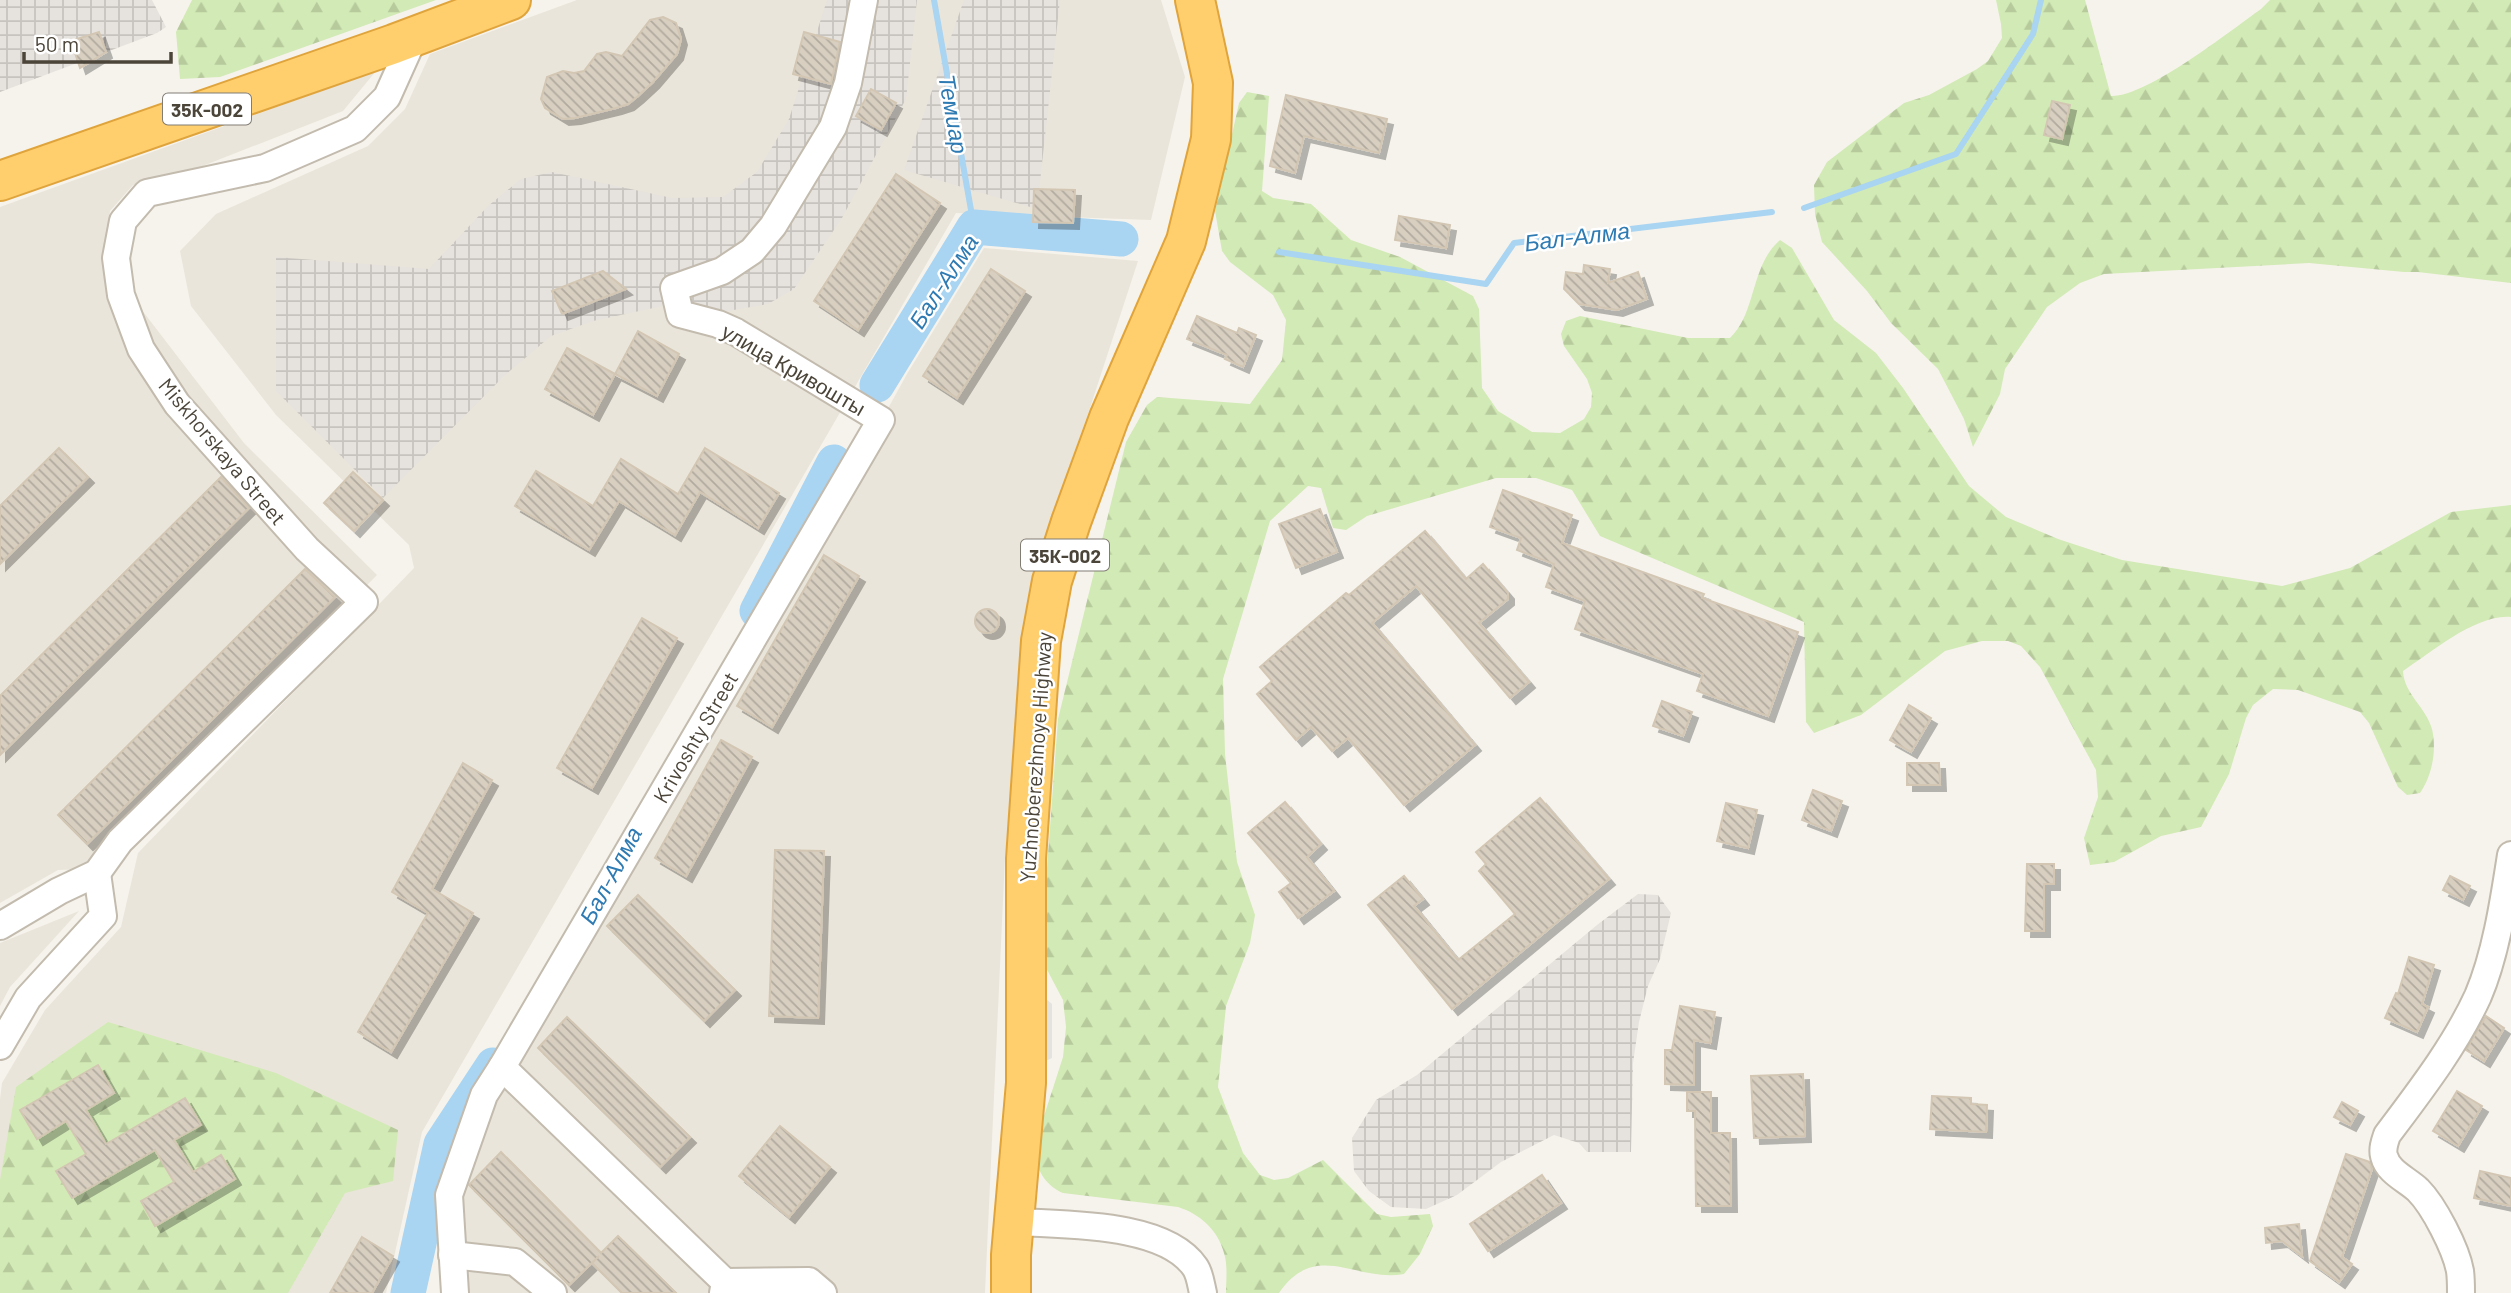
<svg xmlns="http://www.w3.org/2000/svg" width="2511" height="1293" viewBox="0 0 2511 1293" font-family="Barlow,sans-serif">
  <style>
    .residential { fill: #eae5da }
    .industrial { fill: url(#industrial-grid) }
    .forest { fill: url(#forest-firs) }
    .parking { fill: #e5e3e0 }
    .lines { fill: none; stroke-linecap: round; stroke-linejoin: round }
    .stream { stroke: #a9d4f2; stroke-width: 6 }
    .river { stroke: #a9d4f2; stroke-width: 35 }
    .building { fill: url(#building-back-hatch); stroke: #d3c7b4; stroke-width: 2; filter: url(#shadow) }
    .minor-casing { stroke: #c2bbae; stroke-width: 30 }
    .highway-casing { stroke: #e0a43c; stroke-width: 42 }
    .minor { stroke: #fff; stroke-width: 26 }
    .highway { stroke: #ffcf6e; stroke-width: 38 }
    .labels { text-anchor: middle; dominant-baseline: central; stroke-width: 5; stroke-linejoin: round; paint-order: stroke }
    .shield { fill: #fff; stroke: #817c74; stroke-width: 2 }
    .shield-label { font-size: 19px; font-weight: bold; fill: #4b4439 }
    .street-label { font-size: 21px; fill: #4b4439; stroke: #fff }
    .water-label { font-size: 23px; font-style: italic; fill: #2e7ab2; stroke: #fff }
  </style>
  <defs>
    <pattern id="industrial-grid" width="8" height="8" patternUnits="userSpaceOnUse" patternTransform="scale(1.75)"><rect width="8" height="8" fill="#e6e2dd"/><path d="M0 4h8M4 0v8" fill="none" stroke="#c7c3be"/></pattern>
    <pattern id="forest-firs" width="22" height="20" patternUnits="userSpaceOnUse" patternTransform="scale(1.75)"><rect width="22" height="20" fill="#d2eab5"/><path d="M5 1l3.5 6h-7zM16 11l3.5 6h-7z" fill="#b6ca9c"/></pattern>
    <pattern id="building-back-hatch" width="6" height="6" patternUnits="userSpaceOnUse" patternTransform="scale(1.75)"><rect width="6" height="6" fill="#d8cfc1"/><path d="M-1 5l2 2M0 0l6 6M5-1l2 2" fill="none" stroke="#b1aa9e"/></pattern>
    <filter id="shadow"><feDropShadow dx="6" dy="6" stdDeviation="0" flood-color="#0004"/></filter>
  </defs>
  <rect width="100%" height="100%" fill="#f6f3ec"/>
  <g class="residential">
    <polygon points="577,0 1161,0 1185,77 1151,220 956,213 422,1132 386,1293 0,1293 0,1099 2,1083 45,1010 121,927 138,853 414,568 409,545 276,415 191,306 180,251 216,214 368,146 405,109 430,54"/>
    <polygon points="376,71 343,111 195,169 133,185 110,211 105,262 244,443 377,575 87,869 58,870 0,903 0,207"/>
    <polygon points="984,248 1138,261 1089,411 1051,518 1005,857 985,1293 465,1293 457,1190 475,1098 881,421 907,374"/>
    <polygon points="79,911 10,987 0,1006 0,943"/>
  </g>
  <g class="industrial">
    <polygon points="0,0 152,0 166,27 157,33 0,92"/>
    <polygon points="827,0 917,0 906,99 842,218 794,289 768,304 722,312 672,304 593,321 551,336 504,376 383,498 276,391 276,257 429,269 488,206 521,179 552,172 672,198 723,197 757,172 789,119"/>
    <polygon points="964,0 1060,0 1037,209 904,170"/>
    <polygon points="1638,894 1658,895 1671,913 1660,959 1648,986 1639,1022 1633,1063 1631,1152 1587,1152 1579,1143 1554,1135 1501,1162 1457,1195 1426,1209 1391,1207 1369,1191 1354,1171 1352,1138 1376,1100 1417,1075 1597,925"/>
  </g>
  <g class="forest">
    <polygon points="192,0 436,0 220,77 180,79 176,32"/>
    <path d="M1996 0H2085L2111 96C2147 97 2230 31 2261 9L2270 0H2511V283L2418 272H2404L2309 263 2104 274 2080 283 2047 307 2005 369 2000 394 1973 447 1964 419 1938 369 1891 323 1867 291 1822 242 1815 214 1814 185 1827 162 1904 103 1929 95 1977 69 1988 61 2002 38 2001 24Z"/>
    <path d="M1247 92 1269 96 1262 191 1273 198 1311 204 1351 240 1400 257 1473 296 1479 309 1482 388 1498 411 1532 432 1560 433 1584 419 1591 407 1592 393 1587 379 1564 346 1561 334 1566 321 1580 316 1688 338H1730C1757 312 1750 266 1780 240L1792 248 1834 320 1876 353 1903 388 1969 486 2006 517 2058 539 2122 560 2282 586 2350 568 2451 512 2511 505V617C2476 614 2432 652 2403 671 2404 694 2426 707 2432 729 2437 750 2432 776 2420 793L2407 795 2398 787 2369 723 2360 712 2298 690 2273 689 2253 705 2246 718 2229 774 2201 827 2161 836 2114 862 2090 865 2084 838 2098 797 2096 770 2040 667 2021 646 2008 641H1982L1945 651 1861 715 1814 733 1806 722 1804 622 1600 536 1572 490 1536 478H1496L1367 516 1346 530 1333 528 1321 488 1308 486 1270 521 1223 679 1225 754 1237 862 1255 915 1250 943 1226 1006 1218 1087 1243 1153 1260 1175 1274 1180 1288 1178 1323 1160 1377 1214 1391 1217 1430 1214 1433 1226 1420 1254 1404 1274C1357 1283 1316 1239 1279 1293H1226C1226 1281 1228 1265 1224 1253 1218 1230 1200 1214 1178 1207L1063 1193C1044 1185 1035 1167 1034 1147L1063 1057 1066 1027 1063 1000 1044 964 1042 936 1058 719 1126 442 1147 405 1157 397 1250 404 1282 360 1286 320 1273 295 1230 262 1222 251 1215 211 1239 103Z"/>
    <polygon points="108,1022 276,1073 398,1130 393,1181 345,1193 288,1293 0,1293 0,1180 16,1087"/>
  </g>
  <polygon class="parking" points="1035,990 1052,1004 1052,1058 1033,1067"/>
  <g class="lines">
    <g class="stream">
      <polyline points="934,0 974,227"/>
      <polyline points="1804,208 1956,154 2033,34 2041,0"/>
      <polyline points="1279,252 1486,284 1514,243 1772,212"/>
    </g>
    <g class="river">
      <polyline points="877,385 974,227 1121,239"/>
      <polyline points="757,611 834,462"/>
      <polyline points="408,1293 441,1144 493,1065"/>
    </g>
  </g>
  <g class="building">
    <polygon points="663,17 676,23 681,39 677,54 653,82 638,96 628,104 616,108 575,118 563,119 545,108 541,99 547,77 563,71 574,73 584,71 597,54 606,52 622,56 650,20"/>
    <polygon points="99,32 106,52 80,68 71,41"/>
    <polygon points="804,32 840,42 831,84 793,74"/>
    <polygon points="871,89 896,103 881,130 856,116"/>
    <polygon points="1286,95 1387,119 1379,153 1304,136 1295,173 1270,166"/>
    <polygon points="2052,101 2070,105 2062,139 2044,135"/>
    <polygon points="896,174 940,203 858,330 814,301"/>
    <polygon points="1034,189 1075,190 1073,223 1033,222"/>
    <polygon points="1399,216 1450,225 1446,248 1395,240"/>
    <polygon points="1584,265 1610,269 1608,283 1638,272 1647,299 1617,310 1579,304 1564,289 1566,272 1583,274"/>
    <polygon points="991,269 1025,291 957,398 923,376"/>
    <polygon points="603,271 626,289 562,314 552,291"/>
    <polygon points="1197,316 1237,333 1239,328 1256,335 1243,367 1225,359 1227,355 1187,339"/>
    <polygon points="638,331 679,354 657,396 615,374"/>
    <polygon points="567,348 615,374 593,415 545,389"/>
    <polygon points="59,448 88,477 0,564 0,506"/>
    <polygon points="705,448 779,493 758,528 700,492 675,535 619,501 589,550 515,506 536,471 593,506 621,459 678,494"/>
    <polygon points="353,472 383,500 354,531 324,503"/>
    <polygon points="221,477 249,508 0,755 0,696"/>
    <polygon points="1503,490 1572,515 1562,543 1704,594 1702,598 1798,632 1768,716 1697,691 1703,674 1575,629 1585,601 1546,587 1554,564 1517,550 1521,538 1490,527"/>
    <polygon points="1320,509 1337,552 1296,568 1279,524"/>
    <polygon points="1425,531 1466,579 1483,564 1508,593 1508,599 1479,623 1529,682 1510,698 1416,586 1372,623 1475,745 1404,805 1348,738 1332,751 1311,727 1296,740 1257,694 1272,681 1260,667 1346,593 1349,595"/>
    <polygon points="824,555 859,576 772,727 737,706"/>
    <polygon points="305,569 335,597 87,844 58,815"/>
    <circle cx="987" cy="621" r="12"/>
    <polygon points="642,618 677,638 592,788 557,768"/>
    <polygon points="1662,701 1692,712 1683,736 1653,726"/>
    <polygon points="1909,705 1931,718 1911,752 1890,740"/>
    <polygon points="721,740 752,757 686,876 655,858"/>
    <polygon points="463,763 492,780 432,889 473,913 391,1052 358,1032 428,913 392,892"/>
    <polygon points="1907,763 1939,763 1940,785 1907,785"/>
    <polygon points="1813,790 1842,801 1831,831 1802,820"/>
    <polygon points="1540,798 1609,879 1452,1009 1368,905 1404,876 1423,899 1414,906 1458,960 1515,914 1479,871 1486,864 1476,852"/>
    <polygon points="1285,802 1321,844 1307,857 1334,891 1298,918 1279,892 1291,883 1248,833"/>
    <polygon points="1726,803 1757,810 1748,848 1717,841"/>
    <polygon points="775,850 824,851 818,1018 769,1016"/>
    <polygon points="2027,864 2054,864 2054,884 2044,884 2044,931 2025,931"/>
    <polygon points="2450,876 2470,886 2463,900 2443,890"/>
    <polygon points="638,895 735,990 704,1021 607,926"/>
    <polygon points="2409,957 2434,965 2422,1004 2428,1007 2417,1032 2385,1018 2396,993 2398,994"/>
    <polygon points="1680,1006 1715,1012 1710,1043 1694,1040 1694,1085 1665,1084 1665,1050 1672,1050"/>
    <polygon points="2486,1016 2504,1028 2484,1061 2466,1050"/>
    <polygon points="567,1017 690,1137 660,1167 538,1048"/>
    <polygon points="98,1065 114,1093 86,1110 106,1144 185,1098 201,1125 174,1140 193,1172 221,1155 235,1179 155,1226 141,1201 174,1182 155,1150 72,1198 56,1171 86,1154 66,1121 37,1139 20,1110"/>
    <polygon points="1803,1074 1805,1136 1754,1138 1751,1076"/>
    <polygon points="2457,1091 2482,1106 2458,1146 2433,1131"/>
    <polygon points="1687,1092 1711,1092 1711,1133 1730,1133 1731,1206 1696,1206 1695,1111 1687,1111"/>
    <polygon points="1932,1096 1971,1098 1971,1104 1987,1105 1986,1132 1930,1129"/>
    <polygon points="2342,1102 2358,1111 2350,1125 2334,1117"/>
    <polygon points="780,1126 830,1167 789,1217 739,1176"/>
    <polygon points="501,1152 601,1253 618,1236 676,1293 622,1293 592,1263 599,1256 569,1285 469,1185"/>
    <polygon points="2346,1154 2370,1162 2372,1169 2342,1257 2352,1264 2339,1282 2310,1261"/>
    <polygon points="2480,1171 2511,1178 2511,1206 2474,1198"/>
    <polygon points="1542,1175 1561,1203 1488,1251 1470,1224"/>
    <polygon points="2299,1224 2302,1256 2282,1241 2266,1243 2265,1228"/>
    <polygon points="362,1237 393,1256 372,1293 330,1293"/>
  </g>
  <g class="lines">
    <defs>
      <g id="minor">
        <polyline points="0,926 59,891 97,873 120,841 364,602 307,549 177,404 141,349 121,295 116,258 123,221 147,193 265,168 355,129 387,97 414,37"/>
        <polyline points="0,1046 28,998 103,916 97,873"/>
        <polyline points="502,1067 725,1282"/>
        <path d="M1020 1222C1068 1225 1165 1223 1195 1267 1200 1274 1201 1285 1203 1293"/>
        <polyline points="452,1255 515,1262 553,1293"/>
        <polyline points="455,1293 449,1195 484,1095 502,1067 881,420 736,332 718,324 680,314 674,288 722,271 752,251 773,226 833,127 848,83 864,0"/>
        <polyline points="723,1293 725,1282 809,1281 823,1293"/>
        <path d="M2461 1293C2461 1286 2461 1278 2460 1271 2456 1249 2434 1206 2418 1190 2406 1179 2388 1172 2384 1156 2382 1149 2385 1141 2387 1135 2420 1091 2455 1046 2478 996 2496 954 2504 900 2511 855"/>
      </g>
      <g id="highway">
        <polyline points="0,181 394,44 511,0"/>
        <polyline points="1011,1293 1011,1255 1026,1083 1026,859 1041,641 1052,581 1071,522 1109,418 1186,241 1211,139 1213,83 1195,0"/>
      </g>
    </defs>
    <use href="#minor" class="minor-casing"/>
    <use href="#highway" class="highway-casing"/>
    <use href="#minor" class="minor"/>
    <use href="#highway" class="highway"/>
  </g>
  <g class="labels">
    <g class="shield">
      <rect x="163" y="93.5" width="88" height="31" rx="5"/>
      <rect x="1021" y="539.5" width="88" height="31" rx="5"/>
    </g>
    <g class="shield-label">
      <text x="207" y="109">35К-002</text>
      <text x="1065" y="555">35К-002</text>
    </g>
    <g class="street-label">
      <text transform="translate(794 369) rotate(30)">улица Кривошты</text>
      <text transform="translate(223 451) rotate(50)">Miskhorskaya Street</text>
      <text transform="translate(695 737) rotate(-60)">Krivoshty Street</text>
      <text transform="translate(1035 757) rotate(-86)">Yuzhnoberezhnoye Highway</text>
    </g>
    <g class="water-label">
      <text transform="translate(954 114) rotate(80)">Темиар</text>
      <text transform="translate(1577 236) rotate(-7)">Бал-Алма</text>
      <text transform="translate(943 281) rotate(-57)">Бал-Алма</text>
      <text transform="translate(610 875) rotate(-62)">Бал-Алма</text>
    </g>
  </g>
  <path d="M24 52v10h147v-10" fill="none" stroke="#4b4439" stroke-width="3.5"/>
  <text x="35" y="52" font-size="21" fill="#4b4439" stroke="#ffffff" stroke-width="5" paint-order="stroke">50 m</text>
</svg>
